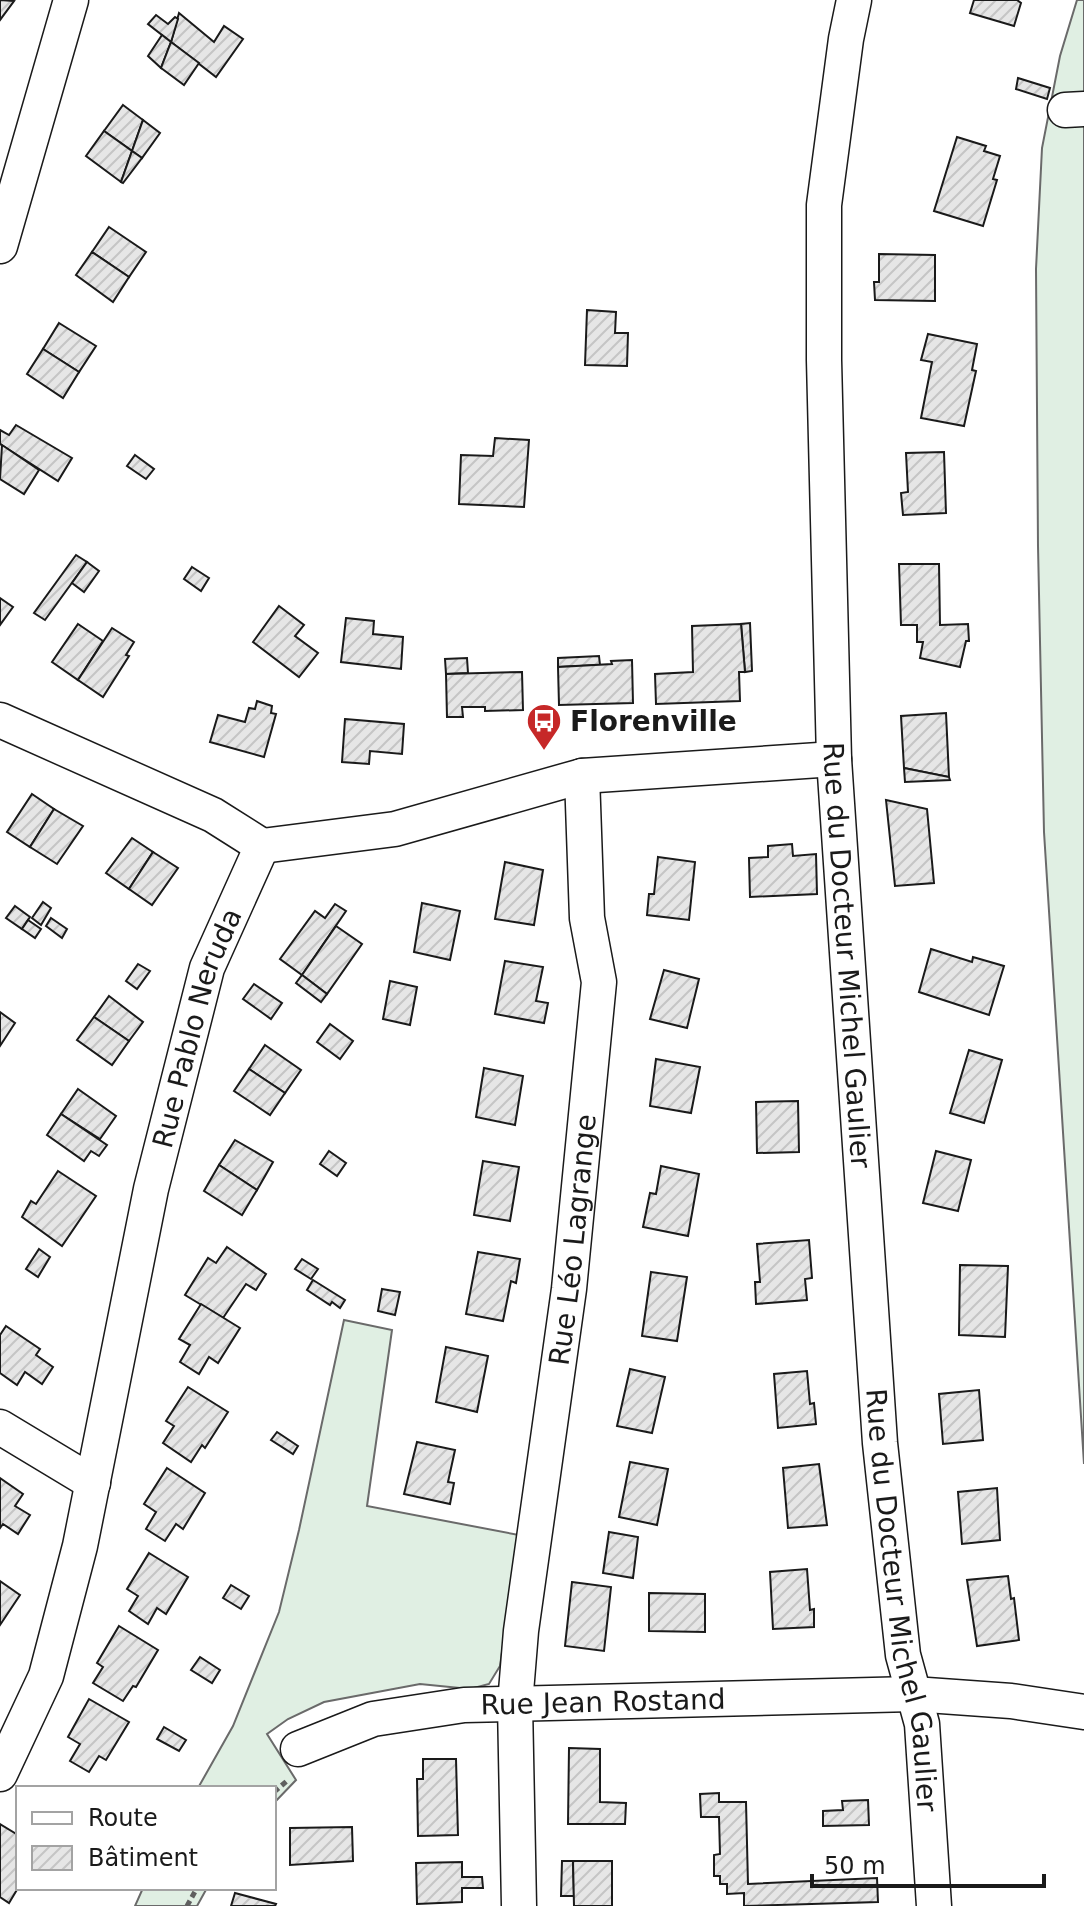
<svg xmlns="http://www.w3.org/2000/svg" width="1084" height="1906" viewBox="0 0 1084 1906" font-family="'DejaVu Sans',sans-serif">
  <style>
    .grass { fill: #e0efe3; stroke: #6a6a6a; stroke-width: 2 }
    .building { fill: url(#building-hatch); stroke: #1a1a1a; stroke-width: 2 }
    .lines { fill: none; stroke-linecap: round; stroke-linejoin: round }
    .minor-casing { stroke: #1a1a1a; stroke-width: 37 }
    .path { stroke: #5f5f5f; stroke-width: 5; stroke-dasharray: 6 4; stroke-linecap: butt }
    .minor { stroke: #fff; stroke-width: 34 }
    .labels { text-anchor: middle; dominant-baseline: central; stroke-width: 6; stroke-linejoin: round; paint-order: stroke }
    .poi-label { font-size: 28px; font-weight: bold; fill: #1a1a1a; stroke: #fff; text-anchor: start }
    .street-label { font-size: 28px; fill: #1a1a1a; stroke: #fff }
  </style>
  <defs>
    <pattern id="building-hatch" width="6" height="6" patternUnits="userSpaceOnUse" patternTransform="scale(2)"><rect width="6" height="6" fill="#e6e6e6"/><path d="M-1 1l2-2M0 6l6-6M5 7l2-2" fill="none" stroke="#c5c5c5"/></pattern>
  </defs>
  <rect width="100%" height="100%" fill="#fff"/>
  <g class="grass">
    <polygon points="1077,0 1084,0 1084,1464 1044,832 1038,546 1036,269 1042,148 1060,56"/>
    <polygon points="344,1320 392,1330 367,1506 519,1535 500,1666 489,1684 470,1689 420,1684 324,1702 288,1719 267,1734 296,1780 274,1803 274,1788 198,1788 233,1726 279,1612 299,1530"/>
    <polygon points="143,1888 207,1888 197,1906 135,1906"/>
  </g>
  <g class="building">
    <polygon points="0,0 14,1 0,20"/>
    <polygon points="974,0 1017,0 1021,3 1014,26 970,13"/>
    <polygon points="179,13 214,42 224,26 243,39 216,77 171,42"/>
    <polygon points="156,15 168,24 175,17 178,19 171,42 148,24"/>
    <polygon points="162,35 171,42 161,68 148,56"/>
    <polygon points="171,42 199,63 184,85 161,68"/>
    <polygon points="1018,78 1050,88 1047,99 1016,89"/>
    <polygon points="123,105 143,120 132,151 104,131"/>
    <polygon points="143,120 160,133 142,158 132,151"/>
    <polygon points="104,131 132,151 121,182 86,156"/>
    <polygon points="957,137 986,146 984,151 1000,156 993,179 997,180 983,226 934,211"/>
    <polygon points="132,151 142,158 123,183 121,182"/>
    <polygon points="109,227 146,252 129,277 92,252"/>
    <polygon points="92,252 129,277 113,302 76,275"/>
    <polygon points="879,254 935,255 935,301 875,300 874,282 879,282"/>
    <polygon points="587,310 616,312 615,333 628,333 627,366 585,365"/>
    <polygon points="59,323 96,346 79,372 43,349"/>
    <polygon points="928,334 977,344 972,370 976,371 964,426 921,418 932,362 921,360"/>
    <polygon points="43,349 79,372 63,398 27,374"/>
    <polygon points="16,425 72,458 58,481 0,444 0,430 9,435"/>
    <polygon points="495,438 529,440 524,507 459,504 461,455 493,456"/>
    <polygon points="2,445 39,470 24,494 0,479"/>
    <polygon points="944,452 946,513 903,515 901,493 908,492 906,453"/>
    <polygon points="135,455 154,469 146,479 127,466"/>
    <polygon points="76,555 87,562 45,620 34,613"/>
    <polygon points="87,562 99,571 84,592 72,583"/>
    <polygon points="899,564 939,564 940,625 968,624 969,641 966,641 960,667 920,658 923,642 917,642 917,625 901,625"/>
    <polygon points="192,567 209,578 201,591 184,579"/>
    <polygon points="0,598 13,607 0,625"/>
    <polygon points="279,606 304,625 295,636 318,653 299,677 253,642"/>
    <polygon points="346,618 374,621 373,634 403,637 401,669 341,662"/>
    <polygon points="750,623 752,671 745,672 741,624"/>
    <polygon points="78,624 103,641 78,680 52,662"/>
    <polygon points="741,624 745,672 739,672 740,701 656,704 655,674 693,672 692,626"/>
    <polygon points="112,628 134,642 126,655 129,656 103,697 78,680"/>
    <polygon points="599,656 600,665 558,667 558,658"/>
    <polygon points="467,658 468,673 446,674 445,659"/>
    <polygon points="632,660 633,703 559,705 558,667 612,664 611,661"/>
    <polygon points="522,672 523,710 485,711 485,707 462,707 463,717 447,717 446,674"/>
    <polygon points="257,701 272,706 271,713 276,714 264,757 210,742 218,715 245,722 249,708 255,709"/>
    <polygon points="946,713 949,777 904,768 901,716"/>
    <polygon points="345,719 404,724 402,754 370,751 369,764 342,762"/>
    <polygon points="904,768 949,777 950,780 905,782"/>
    <polygon points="32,794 54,809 30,847 7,832"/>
    <polygon points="886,800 927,809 934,883 895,886"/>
    <polygon points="54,809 83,826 57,864 30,847"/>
    <polygon points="132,838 153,852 129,889 106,873"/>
    <polygon points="792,844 793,856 816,854 817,894 750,897 749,858 768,857 768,846"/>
    <polygon points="153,852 178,868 152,905 129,889"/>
    <polygon points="658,857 695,862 689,920 647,915 649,894 654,894"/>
    <polygon points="505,862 543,870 534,925 495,919"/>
    <polygon points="43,902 51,908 41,925 32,918"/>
    <polygon points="422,903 460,911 450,960 414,952"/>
    <polygon points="335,904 346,911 302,975 280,959 315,911 325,918"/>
    <polygon points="15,906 30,917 22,929 6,918"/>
    <polygon points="51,918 67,929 62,938 46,926"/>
    <polygon points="28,920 41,929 35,938 22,929"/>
    <polygon points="336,926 362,944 327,994 302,975"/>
    <polygon points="931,949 972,962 973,957 1004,966 989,1015 919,992"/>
    <polygon points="505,961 543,967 536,1001 548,1003 544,1023 495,1014"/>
    <polygon points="138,964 150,971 137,989 126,981"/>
    <polygon points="664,970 699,979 687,1028 650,1019"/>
    <polygon points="302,975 327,994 321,1002 296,983"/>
    <polygon points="390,981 417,987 410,1025 383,1019"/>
    <polygon points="254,984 282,1003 271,1019 243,999"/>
    <polygon points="109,996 143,1022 129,1041 94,1017"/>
    <polygon points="0,1012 15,1023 0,1046"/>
    <polygon points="94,1017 129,1041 112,1065 77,1040"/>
    <polygon points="330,1024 353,1041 340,1059 317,1042"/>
    <polygon points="265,1045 301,1070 285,1093 249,1069"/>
    <polygon points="969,1050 1002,1060 984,1123 950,1113"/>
    <polygon points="656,1059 700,1067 691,1113 650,1106"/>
    <polygon points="484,1068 523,1076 515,1125 476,1117"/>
    <polygon points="249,1069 285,1093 270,1115 234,1091"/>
    <polygon points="78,1089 116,1116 100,1139 61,1114"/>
    <polygon points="798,1101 799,1152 757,1153 756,1102"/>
    <polygon points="61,1114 107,1145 99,1156 91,1151 84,1161 47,1135"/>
    <polygon points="235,1140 273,1162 257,1190 219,1165"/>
    <polygon points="329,1151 346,1163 337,1176 320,1164"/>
    <polygon points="936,1151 971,1160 958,1211 923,1203"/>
    <polygon points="483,1161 519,1167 510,1221 474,1215"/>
    <polygon points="219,1165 257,1190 242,1215 204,1191"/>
    <polygon points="661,1166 699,1174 688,1236 643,1227 650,1193 656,1194"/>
    <polygon points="58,1171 96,1196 62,1246 22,1217 31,1201 36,1204"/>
    <polygon points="809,1240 812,1278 805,1279 807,1300 756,1304 755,1282 760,1282 757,1244"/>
    <polygon points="227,1247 266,1274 256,1290 246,1284 223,1318 185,1295 208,1258 216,1263"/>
    <polygon points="39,1249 50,1257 38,1277 26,1269"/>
    <polygon points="478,1252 520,1259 516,1283 511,1281 503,1321 466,1314"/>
    <polygon points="302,1259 318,1269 311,1279 295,1269"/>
    <polygon points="960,1265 1008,1266 1005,1337 959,1335"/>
    <polygon points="651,1272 687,1277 677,1341 642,1336"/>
    <polygon points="313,1280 345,1300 340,1308 332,1302 330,1305 307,1290"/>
    <polygon points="382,1289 400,1292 395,1315 378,1311"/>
    <polygon points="201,1304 240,1328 218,1363 209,1357 199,1374 180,1362 190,1345 179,1339"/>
    <polygon points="6,1326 40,1349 36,1355 53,1367 42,1384 25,1372 17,1385 0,1373 0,1335"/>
    <polygon points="446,1347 488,1356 477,1412 436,1402"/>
    <polygon points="630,1369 665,1377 652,1433 617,1426"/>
    <polygon points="807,1371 810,1404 814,1403 816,1424 778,1428 774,1374"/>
    <polygon points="188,1387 228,1412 205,1448 202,1445 191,1462 163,1443 174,1426 166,1421"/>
    <polygon points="979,1390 983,1440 943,1444 939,1394"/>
    <polygon points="277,1432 298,1446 293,1454 271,1440"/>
    <polygon points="417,1442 455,1450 448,1482 454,1483 450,1504 404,1494"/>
    <polygon points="630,1462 668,1469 657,1525 619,1517"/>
    <polygon points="819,1464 827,1525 788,1528 783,1468"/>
    <polygon points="167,1468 205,1493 183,1529 176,1524 165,1541 146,1529 156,1512 144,1504"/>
    <polygon points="0,1478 23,1494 15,1506 30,1515 18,1534 3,1524 0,1528"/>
    <polygon points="997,1488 1000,1540 962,1544 958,1492"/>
    <polygon points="609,1532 638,1537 633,1578 603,1573"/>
    <polygon points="149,1553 188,1577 166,1614 157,1608 148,1624 129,1611 138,1596 127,1589"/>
    <polygon points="807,1569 810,1610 814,1609 814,1627 773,1629 770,1572"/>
    <polygon points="1008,1576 1011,1599 1014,1598 1019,1640 977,1646 967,1580"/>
    <polygon points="0,1581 20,1595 0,1625"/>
    <polygon points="572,1582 611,1587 604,1651 565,1646"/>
    <polygon points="231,1585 249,1596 241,1609 223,1598"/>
    <polygon points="649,1593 705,1594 705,1632 649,1631"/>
    <polygon points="119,1626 158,1650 136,1687 133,1686 123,1701 93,1683 103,1667 97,1663"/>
    <polygon points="200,1657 220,1670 212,1683 191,1670"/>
    <polygon points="89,1699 129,1722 106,1760 99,1756 89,1772 70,1761 80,1744 68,1737"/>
    <polygon points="164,1727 186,1740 179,1751 157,1739"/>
    <polygon points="569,1748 600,1749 600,1802 626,1803 625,1824 568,1824"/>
    <polygon points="423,1759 456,1759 458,1835 418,1836 417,1779 423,1779"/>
    <polygon points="719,1793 719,1802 746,1802 748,1884 877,1878 878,1902 744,1906 744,1893 727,1894 727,1884 720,1884 720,1876 714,1876 714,1855 720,1854 719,1817 701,1817 700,1794"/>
    <polygon points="868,1800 869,1825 823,1826 823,1811 843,1810 842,1801"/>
    <polygon points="0,1824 18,1835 18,1888 9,1903 0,1897"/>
    <polygon points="352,1827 353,1861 290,1865 290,1828"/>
    <polygon points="562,1861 573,1861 574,1896 561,1896"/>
    <polygon points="573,1861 612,1861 612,1906 574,1906"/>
    <polygon points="462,1862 462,1877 482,1877 483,1888 462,1888 462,1902 417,1904 416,1863"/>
    <polygon points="235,1893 276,1904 275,1906 231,1906"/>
  </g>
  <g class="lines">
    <defs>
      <g id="minor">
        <path id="s1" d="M854 0 846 39 824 205V360L834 759 880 1443 903 1655 922 1724 934 1906"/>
        <polyline points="1065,110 1084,109"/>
        <polyline points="0,246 71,0"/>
        <polyline points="0,720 213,815 262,846"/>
        <polyline points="262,846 395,829 582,776 834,759"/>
        <polyline points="0,1427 93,1483"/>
        <path id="s2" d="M298 1749 373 1719 464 1705 913 1694 1011 1701 1084 1712"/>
        <path id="s3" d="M0 1774 46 1676 80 1546 151 1189 207 968 262 846"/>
        <path id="s4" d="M519 1906 515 1704 521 1631 569 1289 599 982 587 918 582 776"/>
      </g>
    </defs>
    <use href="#minor" class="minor-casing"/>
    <g class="path">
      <polyline points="274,1792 288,1780"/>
      <polyline points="187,1906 197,1888"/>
    </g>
    <use href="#minor" class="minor"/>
  </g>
  <defs>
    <symbol id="bus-pin" viewBox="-11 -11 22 30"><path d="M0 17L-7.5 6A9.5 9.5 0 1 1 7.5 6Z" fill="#c62828" stroke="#fff"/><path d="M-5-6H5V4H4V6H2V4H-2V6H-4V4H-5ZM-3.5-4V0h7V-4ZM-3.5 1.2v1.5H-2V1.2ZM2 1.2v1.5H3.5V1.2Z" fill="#fff"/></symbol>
  </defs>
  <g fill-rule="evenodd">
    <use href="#bus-pin" x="524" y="701" width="40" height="54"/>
  </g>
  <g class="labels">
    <g class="poi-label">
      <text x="570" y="721">Florenville</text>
    </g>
    <g class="street-label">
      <text stroke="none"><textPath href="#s1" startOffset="958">Rue du Docteur Michel Gaulier</textPath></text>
      <text stroke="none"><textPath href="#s3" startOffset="774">Rue Pablo Neruda</textPath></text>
      <text stroke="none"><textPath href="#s4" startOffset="670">Rue Léo Lagrange</textPath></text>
      <text stroke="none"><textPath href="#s1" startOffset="1606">Rue du Docteur Michel Gaulier</textPath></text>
      <text stroke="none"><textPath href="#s2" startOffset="312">Rue Jean Rostand</textPath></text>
    </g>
  </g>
  <rect x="16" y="1786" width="260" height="104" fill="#ffffff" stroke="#a3a3a3" stroke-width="2"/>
  <rect x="32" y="1812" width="40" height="12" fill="#ffffff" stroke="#a3a3a3" stroke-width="2"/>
  <text x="88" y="1826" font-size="24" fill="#1a1a1a">Route</text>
  <rect x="32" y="1846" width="40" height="24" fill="url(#building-hatch)" stroke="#a3a3a3" stroke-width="2"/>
  <text x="88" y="1866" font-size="24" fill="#1a1a1a">Bâtiment</text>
  <path d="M812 1874v12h232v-12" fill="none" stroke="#1a1a1a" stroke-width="4"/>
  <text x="824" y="1874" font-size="24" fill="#1a1a1a" stroke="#ffffff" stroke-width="6" paint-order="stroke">50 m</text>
</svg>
